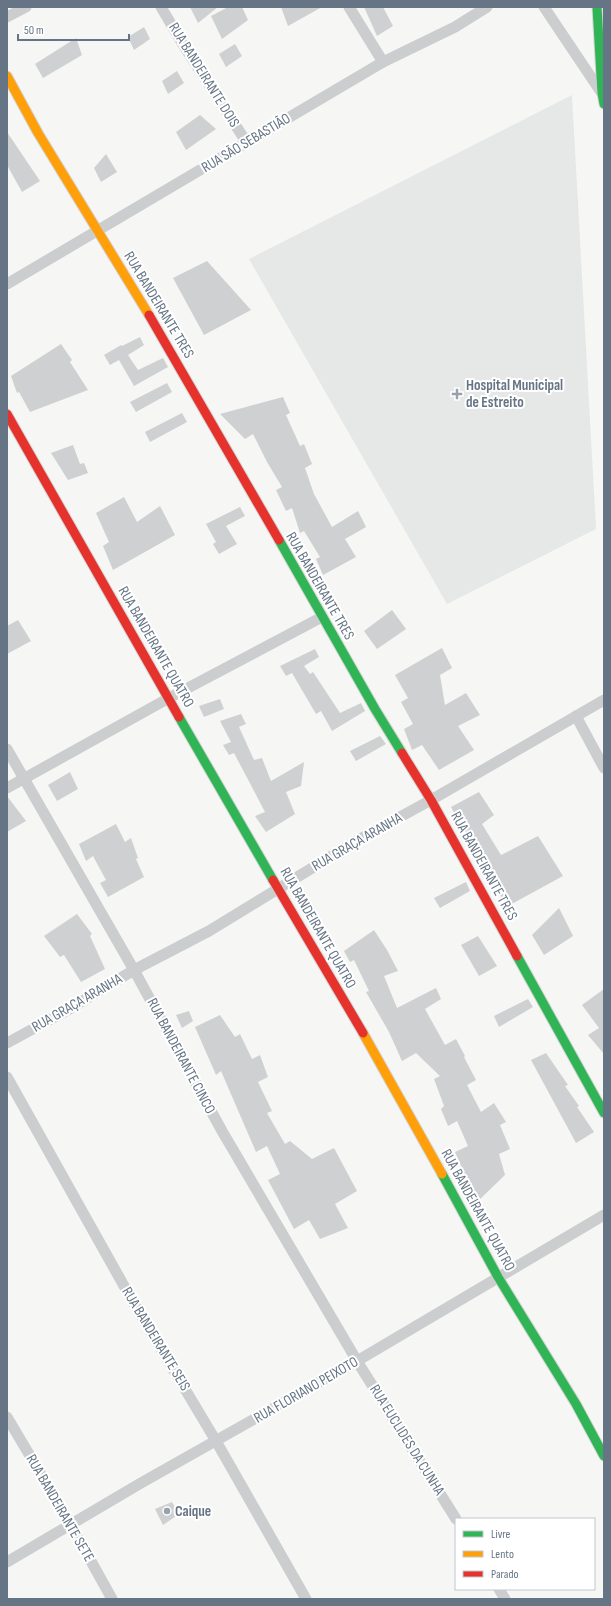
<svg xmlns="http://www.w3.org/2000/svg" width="611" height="1606" viewBox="0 0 611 1606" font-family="'Sofia Sans Condensed',sans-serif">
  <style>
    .built { fill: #e6e7e7 }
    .building { fill: #cfd0d1 }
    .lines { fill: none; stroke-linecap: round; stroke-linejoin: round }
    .fast-casing { stroke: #d2d4d4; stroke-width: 11 }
    .slow-casing { stroke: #d2d4d4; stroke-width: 11 }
    .jam-casing { stroke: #d2d4d4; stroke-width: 11 }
    .street { stroke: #cccdce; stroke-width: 11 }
    .fast { stroke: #30b455; stroke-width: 9 }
    .slow { stroke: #ff9f0a; stroke-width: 9 }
    .jam { stroke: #e5322d; stroke-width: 9 }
    .poi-dot { fill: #98a2ac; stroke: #fff; stroke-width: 1.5 }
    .labels { text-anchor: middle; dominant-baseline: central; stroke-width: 4; stroke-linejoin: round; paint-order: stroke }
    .street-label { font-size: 15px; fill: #667585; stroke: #fff }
    .poi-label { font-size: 15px; font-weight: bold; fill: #667585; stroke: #fff; text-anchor: start }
  </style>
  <rect width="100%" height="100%" fill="#f6f6f5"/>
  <polygon class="built" points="572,95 596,529 447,604 249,259"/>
  <g class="building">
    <polygon points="190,7 218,7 198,23"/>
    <polygon points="228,7 242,7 248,20 222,39 211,16"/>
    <polygon points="281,7 322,7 288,26"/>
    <polygon points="364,7 383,7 393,26 377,36"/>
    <polygon points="144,27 150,39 134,50 128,37"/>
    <polygon points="76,38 82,55 43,78 35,64"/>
    <polygon points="235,44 242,56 226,67 219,54"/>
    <polygon points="177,71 184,83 168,94 162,81"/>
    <polygon points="200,115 216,129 186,150 176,132"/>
    <polygon points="7,132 40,181 22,192 7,165"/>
    <polygon points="106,154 117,172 101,182 94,168"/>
    <polygon points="207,261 251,310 204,335 173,278"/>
    <polygon points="140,337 144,345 128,355 138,370 163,358 168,367 134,386 119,360 110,365 104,355 121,345 122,346"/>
    <polygon points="61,344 72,360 70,362 88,390 30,412 19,392 17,393 11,376"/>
    <polygon points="167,383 172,392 136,412 130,402"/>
    <polygon points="283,397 290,413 286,415 300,446 304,444 312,464 305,468 314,494 332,527 358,511 366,527 345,539 356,557 323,575 316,559 320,557 304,531 300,533 292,508 286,511 276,490 282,487 267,462 253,434 245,439 220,414"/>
    <polygon points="182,413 187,422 150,442 145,432"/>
    <polygon points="73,445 80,464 84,463 88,473 68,480 51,453"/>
    <polygon points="124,497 137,522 160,506 175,535 113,570 103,546 109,542 96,513"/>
    <polygon points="240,507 245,516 226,526 237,544 219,554 213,544 216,542 206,524"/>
    <polygon points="392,610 406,629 377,649 364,631"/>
    <polygon points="18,620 31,641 7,654 7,626"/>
    <polygon points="442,648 452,668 440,675 445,705 466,693 480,715 458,726 474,750 439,770 422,745 412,750 404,729 413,724 401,702 408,698 395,675"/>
    <polygon points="315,649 319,657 304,666 310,674 313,672 340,713 361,703 365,711 332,731 321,711 316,714 292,673 286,676 280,666"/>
    <polygon points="220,699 224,709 204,717 199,706"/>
    <polygon points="241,714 246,724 239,727 254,760 262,758 271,781 304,762 301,786 286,792 295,814 266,832 255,816 265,812 234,753 229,755 223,745 231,742 220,721"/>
    <polygon points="380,736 386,744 356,761 350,751"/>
    <polygon points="70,772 78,789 57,801 48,785"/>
    <polygon points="479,792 494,815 482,824 501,855 538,836 563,876 506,907 470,834 467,837 451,807"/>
    <polygon points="7,796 26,821 7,832"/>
    <polygon points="116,824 125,842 131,838 138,858 136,859 144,877 108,897 100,883 106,880 93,856 86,861 79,844"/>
    <polygon points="466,882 470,891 440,908 434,898"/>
    <polygon points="559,908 573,936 544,955 532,935"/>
    <polygon points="77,914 92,934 90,936 105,969 81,982 64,955 60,957 44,936"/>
    <polygon points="374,930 387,950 398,971 384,976 397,1008 436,988 441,999 425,1009 445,1045 456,1039 465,1056 464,1057 476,1080 467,1085 481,1112 494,1103 506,1122 500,1125 510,1149 499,1154 505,1175 477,1202 455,1152 468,1146 457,1121 448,1126 441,1109 444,1106 434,1079 440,1076 416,1053 402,1061 389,1032 366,992 369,991 354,960 350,962 344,951"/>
    <polygon points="478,936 497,966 479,976 461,945"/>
    <polygon points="604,989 604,1054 588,1035 599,1028 582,1005"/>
    <polygon points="528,999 533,1007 499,1027 494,1016"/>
    <polygon points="189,1011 193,1021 182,1028 176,1015"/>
    <polygon points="220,1015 235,1037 240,1034 252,1059 260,1055 268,1077 258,1082 272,1111 267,1113 285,1144 290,1141 312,1159 334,1148 357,1191 335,1204 348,1228 320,1239 309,1220 294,1229 268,1180 280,1174 267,1146 256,1152 221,1071 216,1075 195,1027"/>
    <polygon points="546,1053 568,1085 565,1086 579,1106 577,1107 594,1132 576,1143 531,1060"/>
    <polygon points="172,1502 179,1514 163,1525 155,1509"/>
  </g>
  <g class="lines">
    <defs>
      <g id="fast">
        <polyline points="597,7 602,93 604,104"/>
        <polyline points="279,540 375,709 402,753"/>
        <polyline points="179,717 273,880"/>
        <polyline points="517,956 604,1113"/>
        <polyline points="442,1174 498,1277 576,1404 604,1456"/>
      </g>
      <g id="slow">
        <polyline points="7,76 38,133 149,315"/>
        <polyline points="363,1033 442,1174"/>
      </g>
      <g id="jam">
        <polyline points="149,315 279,540"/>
        <polyline points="7,414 179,717"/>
        <polyline points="402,753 431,800 517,956"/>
        <polyline points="273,880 363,1033"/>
      </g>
    </defs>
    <use href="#fast" class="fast-casing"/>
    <use href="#slow" class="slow-casing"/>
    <use href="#jam" class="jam-casing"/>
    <g class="street">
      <polyline points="161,7 184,46 247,143"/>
      <polyline points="349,7 383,62"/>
      <polyline points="544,7 601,92"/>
      <polyline points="7,17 26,7"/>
      <polyline points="7,284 383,62 455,27 487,7"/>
      <polyline points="576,716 604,768"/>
      <polyline points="7,749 134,970 222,1131 357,1361 456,1519"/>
      <polyline points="7,788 169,698 322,617"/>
      <polyline points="7,1043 66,1011 134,970 209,931 358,840 431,800 604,700"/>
      <polyline points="7,1077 133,1302 216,1441 306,1599"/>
      <polyline points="7,1417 71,1525 112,1599"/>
      <polyline points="7,1562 141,1483 357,1361 604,1215"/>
      <polyline points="499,1589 505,1599"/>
    </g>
    <use href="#fast" class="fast"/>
    <use href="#slow" class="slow"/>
    <use href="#jam" class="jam"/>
  </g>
  <g class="poi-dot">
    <path d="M455 388h4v4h4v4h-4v4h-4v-4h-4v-4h4z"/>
    <circle cx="167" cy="1511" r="4"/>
  </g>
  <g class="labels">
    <g class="street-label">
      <text transform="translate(204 75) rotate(58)">RUA BANDEIRANTE DOIS</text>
      <text transform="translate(246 143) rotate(-31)">RUA SÃO SEBASTIÃO</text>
      <text transform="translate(159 305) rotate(59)">RUA BANDEIRANTE TRES</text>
      <text transform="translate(320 586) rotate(60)">RUA BANDEIRANTE TRES</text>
      <text transform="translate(156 647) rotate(60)">RUA BANDEIRANTE QUATRO</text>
      <text transform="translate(357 842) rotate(-30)">RUA GRAÇA ARANHA</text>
      <text transform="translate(484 866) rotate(61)">RUA BANDEIRANTE TRES</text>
      <text transform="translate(318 928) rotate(60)">RUA BANDEIRANTE QUATRO</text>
      <text transform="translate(77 1003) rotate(-30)">RUA GRAÇA ARANHA</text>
      <text transform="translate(181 1056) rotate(62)">RUA BANDEIRANTE CINCO</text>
      <text transform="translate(478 1210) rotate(61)">RUA BANDEIRANTE QUATRO</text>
      <text transform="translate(156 1339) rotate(59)">RUA BANDEIRANTE SEIS</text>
      <text transform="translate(306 1390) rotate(-30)">RUA FLORIANO PEIXOTO</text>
      <text transform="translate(407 1440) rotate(58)">RUA EUCLIDES DA CUNHA</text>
      <text transform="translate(60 1508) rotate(60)">RUA BANDEIRANTE SETE</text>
    </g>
    <g class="poi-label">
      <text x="466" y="385">Hospital Municipal<tspan x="466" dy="17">de Estreito</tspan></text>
      <text x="175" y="1511">Caique</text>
    </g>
  </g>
  <rect width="611" height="1606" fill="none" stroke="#667585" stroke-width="16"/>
  <rect x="455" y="1518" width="140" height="72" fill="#ffffff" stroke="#c2c8ce"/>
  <rect x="463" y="1531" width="20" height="6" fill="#30b455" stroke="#c2c8ce"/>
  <text x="491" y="1538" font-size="12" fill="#667585">Livre</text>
  <rect x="463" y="1551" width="20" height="6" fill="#ff9f0a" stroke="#c2c8ce"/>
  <text x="491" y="1558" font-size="12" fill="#667585">Lento</text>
  <rect x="463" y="1571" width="20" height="6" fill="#e5322d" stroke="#c2c8ce"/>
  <text x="491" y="1578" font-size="12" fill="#667585">Parado</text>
  <path d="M18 34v6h111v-6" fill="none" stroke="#667585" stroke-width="2"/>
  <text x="24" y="34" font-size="12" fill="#667585" stroke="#ffffff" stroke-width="3" paint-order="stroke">50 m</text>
</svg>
